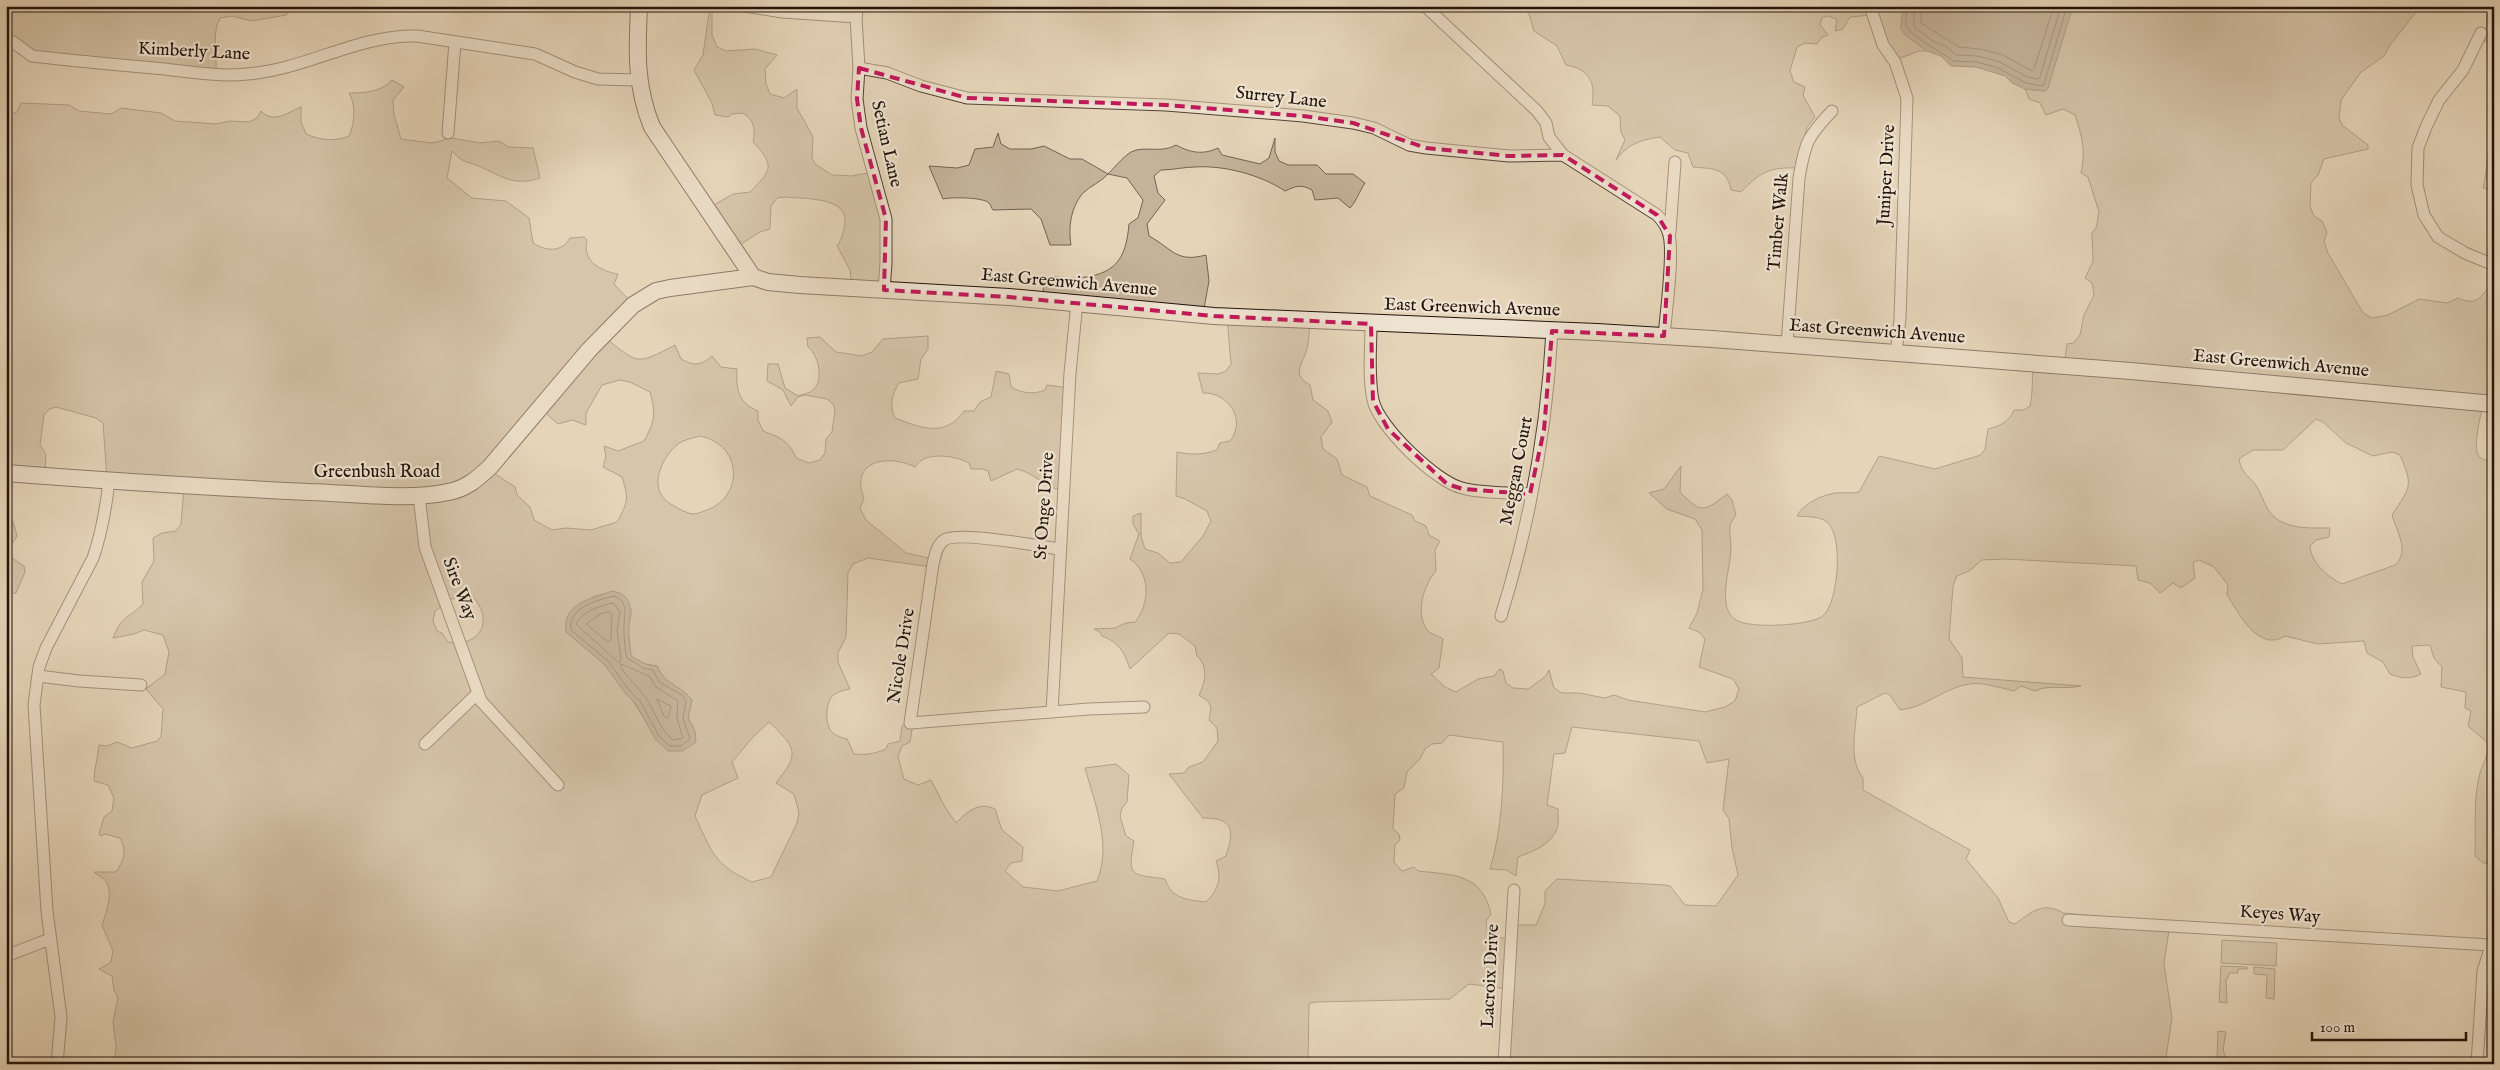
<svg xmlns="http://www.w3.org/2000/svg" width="2500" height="1070" viewBox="0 0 2500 1070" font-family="'IM FELL English',serif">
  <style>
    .green { fill: #c4b39a; stroke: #736352; fill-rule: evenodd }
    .water { fill: #a3927d; stroke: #6f5f4f }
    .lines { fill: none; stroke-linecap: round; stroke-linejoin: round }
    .shore { stroke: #625244; stroke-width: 1 }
    .street-casing { stroke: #534336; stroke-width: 13 }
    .secondary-casing { stroke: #22130a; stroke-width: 18 }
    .street { stroke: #eee3d1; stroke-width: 11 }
    .secondary { stroke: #eee3d1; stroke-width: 16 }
    .marked { fill: none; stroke: #c2185b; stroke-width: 4; stroke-dasharray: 10 6; stroke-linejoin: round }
    .labels { text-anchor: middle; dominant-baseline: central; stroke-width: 4.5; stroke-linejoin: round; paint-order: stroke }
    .street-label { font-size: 18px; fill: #22130a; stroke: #eee3d1 }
  </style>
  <rect width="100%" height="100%" fill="#e5d4b8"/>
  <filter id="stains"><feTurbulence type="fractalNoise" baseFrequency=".004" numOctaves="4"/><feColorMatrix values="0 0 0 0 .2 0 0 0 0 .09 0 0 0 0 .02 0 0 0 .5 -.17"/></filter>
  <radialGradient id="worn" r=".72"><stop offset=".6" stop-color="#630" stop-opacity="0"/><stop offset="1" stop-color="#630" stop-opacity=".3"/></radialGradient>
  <g class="green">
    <path d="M6 6H296L286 15 252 21 232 16 220 18C212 32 217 53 216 71L36 51 6 32Z"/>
    <path d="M710 6H712V35L717 47 726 51 755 49 777 55 765 69 766 84 770 94 784 98 797 89V108L813 137 812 158 815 164 832 175 852 176 873 172 885 216 884 287H852L850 270 837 246C842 239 843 233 845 224 849 196 803 199 784 197L777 198 771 206 770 229 760 232 735 248 707 209 733 194 750 192C771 171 776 166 753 142 756 129 754 120 743 113L732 114 728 117 715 115 712 103 694 70 703 55Z"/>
    <path d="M1518 6H1903L1901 28 1927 51H1919L1895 60 1871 15 1850 17 1843 29 1835 31 1837 19 1827 16 1822 18 1820 25 1828 35 1822 37 1817 44 1805 43 1797 47 1790 71 1794 82 1805 87 1803 95 1815 117 1807 127 1797 168C1770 167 1760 172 1741 192L1731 190C1727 167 1712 169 1693 167L1688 153 1675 150 1660 137C1640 140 1628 144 1616 160L1625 140 1621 132 1620 116 1608 106 1592 105C1596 82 1589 69 1566 65L1557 46 1534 31 1529 14Z"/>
    <path d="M2072 6H2421L2390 45 2384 56 2361 72 2341 100 2339 118 2342 125 2368 145V149L2324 159 2318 175 2311 183 2310 206 2314 216 2322 221 2327 232 2324 242 2328 253 2363 313 2372 318 2388 315 2419 299 2447 303 2458 298C2479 308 2483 293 2494 280V404H2483C2481 415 2472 447 2479 456 2482 461 2489 460 2494 461V863H2483L2475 856C2476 829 2473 799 2480 773 2484 760 2488 758 2488 743L2468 726 2471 711 2465 708 2466 692 2441 687 2442 667 2434 658 2430 645 2412 646 2413 657 2421 674C2410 680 2400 678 2390 674L2383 662 2367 653 2364 641 2318 644 2285 636C2258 653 2239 613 2227 595L2228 585 2214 567 2199 560 2193 563 2195 578 2181 588 2173 583 2160 593 2150 583 2138 580 2136 566 2005 559 1982 560 1969 571 1957 576 1953 586 1949 639 1962 658 1963 677 2081 686C2065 690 2049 684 2035 691L2021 686 2014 691C2001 688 1983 682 1970 684 1945 687 1925 708 1900 710L1890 695 1885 693 1857 707C1856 730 1848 760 1863 778V790L1970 850 1966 859 1998 898 2009 922 2015 924C2031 912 2044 901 2063 913L2170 923 2164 964 2172 1018 2165 1064H1503L1507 989 1469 984 1450 999 1315 1002 1309 1004 1308 1064H114L116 1047 113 1022 118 998 114 990 112 976 99 969 111 962 113 951 102 925C106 913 115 890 104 879 100 876 97 875 94 872H116C124 860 127 851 120 838L105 834 101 836 99 834 104 817 112 811 114 798 108 785 94 781C94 768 98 758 99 745L107 746 117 742 132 748 157 741 161 736 163 709 146 689 165 674 169 652 163 635 144 630 134 634 113 638C122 615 127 620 143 604L142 582 154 561 153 538 162 533 176 531 181 524 184 487 107 479 103 423 96 418 56 407 49 409 44 415 40 445 46 454 45 474 6 472V116L17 112 21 103 69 105 79 111 111 114 121 108 161 113 175 121 216 124 230 121 249 122 257 118 261 111C273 124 287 113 301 107V122L306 134C319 140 335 142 349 136 355 123 356 105 349 93 364 93 382 92 392 80L404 87 393 100 394 114 401 139 432 143 452 138 480 143 499 141 508 147 533 148 540 178C516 186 504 178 483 168 469 161 463 164 452 151L447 178 472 198 506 201 529 218 533 243C545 251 562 253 570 238L584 237 587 240C582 261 600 271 618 274L614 284 632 303 604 337C639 364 635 366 675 345L681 359C694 366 701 366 712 356L721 367 737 369C736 389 738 403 758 411V420L763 431C779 437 790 441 796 458L809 463 820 460 825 453 826 439 832 432 835 410 833 404 827 399 805 395 798 397 791 406 783 390 767 381 768 364H778L785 388 798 396C802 394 809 394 813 390 824 381 819 355 808 347L807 338 820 337 836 352 862 356 872 352 883 339 928 336V349L921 359 918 379 899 383C892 393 889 407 895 418 921 428 946 438 964 411H974L980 402 991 397 996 371 1009 374 1011 387C1022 393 1033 395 1045 390L1047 385 1068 388 1062 490C1041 487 1038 474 1017 469L991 481 988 471 982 469H971L969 463C954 455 924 451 915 467 889 454 849 460 864 498L860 509 866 520 906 553 933 559 931 567 868 558 853 564 848 573 846 637 838 653V662L850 689C845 690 839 691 835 694 825 699 824 726 833 733 836 736 843 738 847 739L854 754C866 755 874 754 886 749L888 744 900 741 902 726 909 722 913 724 910 742 902 746 898 757 904 779 918 785 931 780 945 807 956 823C967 812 978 801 995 809L1002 830 1023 847 1022 861 1011 863 1005 871 1023 887 1058 891 1097 881C1112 845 1095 804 1085 768L1116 764 1129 775 1127 802 1122 808 1120 816 1126 836 1134 841C1127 878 1131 874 1165 879 1171 899 1188 900 1206 902 1219 889 1222 878 1216 861L1226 856C1235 829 1233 818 1203 818L1169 774 1184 773 1189 767 1203 762 1218 741 1217 728 1209 720 1211 708 1209 702 1199 695C1205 683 1209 666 1197 656L1195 646 1179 634 1169 633 1130 669C1124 652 1120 643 1102 636L1100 632 1094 629 1115 628 1126 623 1135 622C1150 604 1151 573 1130 559L1139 534 1133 524V516L1141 513V536L1145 549 1158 553 1170 563 1181 562 1203 536 1211 521 1207 511 1185 499 1176 496 1177 452C1192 455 1202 455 1217 450L1220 443 1230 441C1247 420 1228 392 1203 393L1198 373 1218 374 1226 371 1231 364 1227 317 1310 324C1309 333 1309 344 1306 352 1301 366 1292 375 1310 385L1313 400 1328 411 1332 422 1321 437 1323 449 1337 459 1342 475 1367 487 1370 496 1412 515 1415 521 1426 526 1429 535 1440 541 1435 550 1436 571C1424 585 1414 613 1428 631 1431 634 1439 636 1443 639L1439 668 1431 674 1445 687 1456 692 1478 679 1494 676 1500 669 1503 671 1506 683 1513 688 1528 689 1546 676 1549 670 1554 688 1562 693H1579L1605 698 1614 695 1628 700 1705 712 1725 707 1735 701 1739 689 1733 679 1699 667 1705 639 1699 632 1689 628 1697 613 1703 589 1702 530 1695 519 1667 509 1649 493 1664 489 1681 466 1680 492C1701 514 1704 512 1727 494L1732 500 1736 515C1734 518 1731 522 1730 525 1729 532 1731 541 1731 548 1731 559 1727 573 1726 585 1725 597 1724 612 1736 620 1749 629 1813 626 1824 615 1838 601 1844 536 1827 522 1820 516 1806 517 1797 516 1803 504 1822 495 1835 493 1843 492 1851 494 1859 492L1879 456 1935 469 1981 455 1985 449 1988 429C2000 426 2009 422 2014 410H2024L2030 406C2033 392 2032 380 2033 365L2064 366 2067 344 2074 343 2080 335 2084 315 2094 295 2092 283 2085 278 2093 261 2092 233 2096 228 2099 212 2088 177 2081 173C2086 151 2082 136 2075 115L2063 109 2046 115 2040 103 2029 99 2025 89 2045 91ZM620 380 630 382 650 392C656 414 655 421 644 441L618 451 604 446 606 456 603 467 622 477C629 499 628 502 617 522L591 530 566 528 552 530 534 520 530 507 517 495 515 487 488 469 541 409 558 424 572 420 586 425V413L602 385ZM2316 419 2323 422 2346 443 2373 456 2392 452 2400 455C2414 487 2410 487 2392 515 2397 532 2410 551 2395 565L2342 584C2328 577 2311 563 2310 546L2316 540 2329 537 2330 528C2307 528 2280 530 2267 508 2263 501 2261 493 2257 487 2249 475 2242 475 2239 459L2253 450H2283ZM700 436C744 445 744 499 704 511 701 512 697 514 693 514 685 513 676 507 669 503 647 488 662 457 678 444 683 440 693 438 700 436ZM611 592 632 610 628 629 631 656 645 664 657 666C666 686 679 684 692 700L688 718 695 731 656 739C641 712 625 688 605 665 594 653 578 643 566 632L592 597ZM464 595 473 597C495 621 479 648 448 642L442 633 437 631 433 621 435 611 452 599ZM769 722C774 726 778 731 783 736 801 755 789 765 776 783L794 794 799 813 797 823 771 877 752 882C714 865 712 852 695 816L702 795 738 778 732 762 753 737ZM1572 727 1699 741 1707 763 1729 759 1723 810 1729 819 1732 848 1738 875 1716 906 1685 905 1670 886 1665 885 1557 879 1545 891V904L1536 925H1512L1510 939 1488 936 1486 921 1491 914C1482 873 1453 875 1418 871L1414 867 1402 871 1394 862 1395 845 1400 840 1399 834 1393 829 1395 794 1404 788 1407 772 1420 759 1425 749 1432 744 1442 743 1449 735 1503 742C1504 784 1502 829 1490 869L1507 870 1516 876 1518 857C1532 852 1551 845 1557 829 1559 824 1558 815 1558 809L1547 805 1554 754 1565 753Z"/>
    <polygon points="2487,6 2494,6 2494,42 2477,40 2487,26"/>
    <path d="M2494 114V190L2483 188C2488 167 2488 147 2491 126L2490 123Z"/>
    <path d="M998 133 1001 144 1010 149H1031L1044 146 1070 159H1082L1108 174C1115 167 1123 157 1131 152 1144 145 1161 154 1176 145 1191 153 1203 155 1218 148L1222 155 1260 164 1269 158 1275 138V152L1279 161 1288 165H1317L1326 174H1353L1365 183C1359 192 1357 200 1350 208L1338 198 1315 200 1312 190C1301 184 1296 186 1285 191 1261 175 1224 165 1195 167 1184 167 1173 170 1161 170L1154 176 1158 193 1165 200 1147 224 1149 236C1173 249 1176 263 1206 255L1209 281 1203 314 1042 297 1045 277C1056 275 1066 279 1077 278 1114 275 1126 261 1129 224L1138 218 1143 200 1127 178 1108 174C1101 182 1090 186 1083 193 1071 207 1068 227 1071 245H1050L1041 219 1031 209 993 210C991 208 991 205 989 203 983 197 951 197 943 199L929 166 957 168 969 165 975 149 993 147Z"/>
    <polygon points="6,521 13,521 17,536 10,547 12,558 24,566 25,572 16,593 9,594 6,599"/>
    <polygon points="2222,940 2277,943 2276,966 2221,963"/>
    <polygon points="2221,966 2247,967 2247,969 2238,969 2238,973 2229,973 2228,978 2226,979 2227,1003 2219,1002"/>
    <polygon points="2254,967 2275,969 2274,999 2266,998 2267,975 2254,974"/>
    <polygon points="2218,1031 2226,1032 2223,1050 2226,1058 2217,1058"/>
  </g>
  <g class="water">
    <polygon points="1903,6 2073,6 2048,88 2045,91 2025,89 2012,83 2005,76 1976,67 1951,66 1941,56 1927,51 1905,35 1901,28"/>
    <path d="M612 591C635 595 630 611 629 628 628 637 630 647 631 656L645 664 657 666C666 686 679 684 692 700L688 718 695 731 696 742 683 751H668L655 739 636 704 625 693 604 664 566 632C562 602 591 600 612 591Z"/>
  </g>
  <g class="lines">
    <g class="shore">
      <path d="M1907 6C1907 12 1905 20 1906 26 1908 35 1944 53 1953 61L1977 62 1998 68 2026 83 2042 86 2044 84 2067 6"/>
      <polyline points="1914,6 1914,27 1933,41 1947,47 1956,55 1978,56 2000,62 2027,77 2037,79 2040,77 2061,6"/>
      <polyline points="1921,6 1921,23 1959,47 1980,49 2003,55 2032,71 2034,69 2054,6"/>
      <path d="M614 596C631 602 623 618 624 630 624 639 625 650 627 658L643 668 653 670 659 682 682 695 686 701 683 718 690 739 681 746H670L659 736 640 701 629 690 608 661 571 630C567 608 597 600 614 596Z"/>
      <path d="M613 603 620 612 617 630 621 660 619 663 576 624C582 611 600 606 613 603Z"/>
      <polygon points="609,612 612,614 611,640 608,642 586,624 600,614"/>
      <path d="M621 664 649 676 656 687 678 701 677 719 683 738 673 740C660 729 655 712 646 698 638 687 628 678 621 668Z"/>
      <polygon points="657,699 671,706 668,718 665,717"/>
    </g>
    <defs>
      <g id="street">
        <polyline points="745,6 782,12 856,17"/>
        <polyline points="858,6 856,17 859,68 857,99 861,128 886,219 886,263 884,290"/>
        <polyline points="1425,6 1537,111 1546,123 1549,137 1563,155"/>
        <polyline points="1870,6 1883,45 1895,62 1907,98 1900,319 1896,354"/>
        <polyline points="2481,33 2463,70 2439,100 2426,127 2418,148 2417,185 2424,215 2438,237 2465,253 2494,265"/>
        <path d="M13 42 32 56C76 61 120 65 164 69 191 72 220 77 247 74 305 70 359 34 417 36L535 54 575 72 598 79 638 80"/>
        <path d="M859 68 887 73 921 86 967 98 1166 105 1303 116 1353 123 1374 128 1409 145 1426 148 1509 156 1563 155 1657 215C1663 221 1667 226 1669 235 1674 254 1666 313 1664 336"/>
        <polyline points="448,133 455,42"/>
        <polyline points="1670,232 1675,162"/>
        <path d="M1371 324C1371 348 1368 376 1373 400 1378 426 1436 482 1462 488 1484 494 1508 492 1530 494"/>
        <path d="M1787 345 1799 178C1805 143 1807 137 1832 111"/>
        <polyline points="419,495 425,547 481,701 558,785"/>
        <path d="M1059 549C1040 546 957 531 944 540 937 545 935 555 933 564L910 723 1089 709 1144 707"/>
        <path d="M1501 616C1530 523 1547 428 1552 331"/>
        <polyline points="38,676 79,681 141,685"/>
        <polyline points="1052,712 1070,373 1077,302"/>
        <polyline points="425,744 478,693"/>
        <polyline points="2068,920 2490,945"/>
        <polyline points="6,956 50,939"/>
        <path d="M57 1064 61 1017 47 911 34 705 39 667 46 648 93 558C102 532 106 508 109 481"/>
        <polyline points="1504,1064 1514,890"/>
        <polyline points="2477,1064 2483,971 2493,940"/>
      </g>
      <g id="secondary">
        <path d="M639 6C637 51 635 85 652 127L753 277 768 282 800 285 1009 297 1214 316 1597 332 1712 339 2131 371 2494 404"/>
        <path d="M6 473C107 481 208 487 309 492 349 493 409 501 448 492 466 489 477 479 490 467L589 350 633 305 656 291 670 288 753 277"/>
      </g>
    </defs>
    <use href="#street" class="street-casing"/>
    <use href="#secondary" class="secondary-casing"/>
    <use href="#street" class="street"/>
    <use href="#secondary" class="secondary"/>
  </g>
  <path d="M0 0H2500V1070H0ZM859 68 967 98 1166 105 1303 116 1353 123 1426 148 1509 156 1563 155 1657 215 1670 236 1664 336 1552 331 1544 430 1530 494 1463 489 1447 484 1388 429 1373 401 1371 324 1214 316 1009 297 884 290 886 219 861 128 857 99Z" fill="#e5d4b8" fill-opacity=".55" fill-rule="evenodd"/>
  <path class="marked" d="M859 68 967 98 1166 105 1303 116 1353 123 1426 148 1509 156 1563 155 1657 215 1670 236 1664 336 1552 331 1544 430 1530 494 1463 489 1447 484 1388 429 1373 401 1371 324 1214 316 1009 297 884 290 886 219 861 128 857 99Z"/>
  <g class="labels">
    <g class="street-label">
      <text transform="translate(194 52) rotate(3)">Kimberly Lane</text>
      <text transform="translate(1281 98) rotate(6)">Surrey Lane</text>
      <text transform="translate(886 144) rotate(77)">Setian Lane</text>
      <text transform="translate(1887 175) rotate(-87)">Juniper Drive</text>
      <text transform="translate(1779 222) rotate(-85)">Timber Walk</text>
      <text transform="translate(1069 283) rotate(5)">East Greenwich Avenue</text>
      <text transform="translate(1472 308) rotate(2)">East Greenwich Avenue</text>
      <text transform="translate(1877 332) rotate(4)">East Greenwich Avenue</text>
      <text transform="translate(2281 364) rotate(5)">East Greenwich Avenue</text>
      <text transform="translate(1517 471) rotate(-79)">Meggan Court</text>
      <text x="377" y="472">Greenbush Road</text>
      <text transform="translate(1045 506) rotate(-86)">St Onge Drive</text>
      <text transform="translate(459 589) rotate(69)">Sire Way</text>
      <text transform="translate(902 656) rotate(-81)">Nicole Drive</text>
      <text transform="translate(2280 915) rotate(4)">Keyes Way</text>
      <text transform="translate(1491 976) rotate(-87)">Lacroix Drive</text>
    </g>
  </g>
  <rect width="2500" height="1070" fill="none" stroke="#e5d4b8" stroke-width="25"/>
  <rect x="8" y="8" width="2485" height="1055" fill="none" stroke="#22130a" stroke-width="2.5"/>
  <rect x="12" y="12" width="2475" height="1045" fill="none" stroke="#22130a"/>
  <path d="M2312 1032v8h154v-8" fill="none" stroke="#22130a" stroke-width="2.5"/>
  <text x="2320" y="1032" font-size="15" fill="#22130a" stroke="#eee3d1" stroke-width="4" paint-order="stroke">100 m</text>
  <rect width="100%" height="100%" filter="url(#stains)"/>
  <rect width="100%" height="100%" fill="url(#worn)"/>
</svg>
